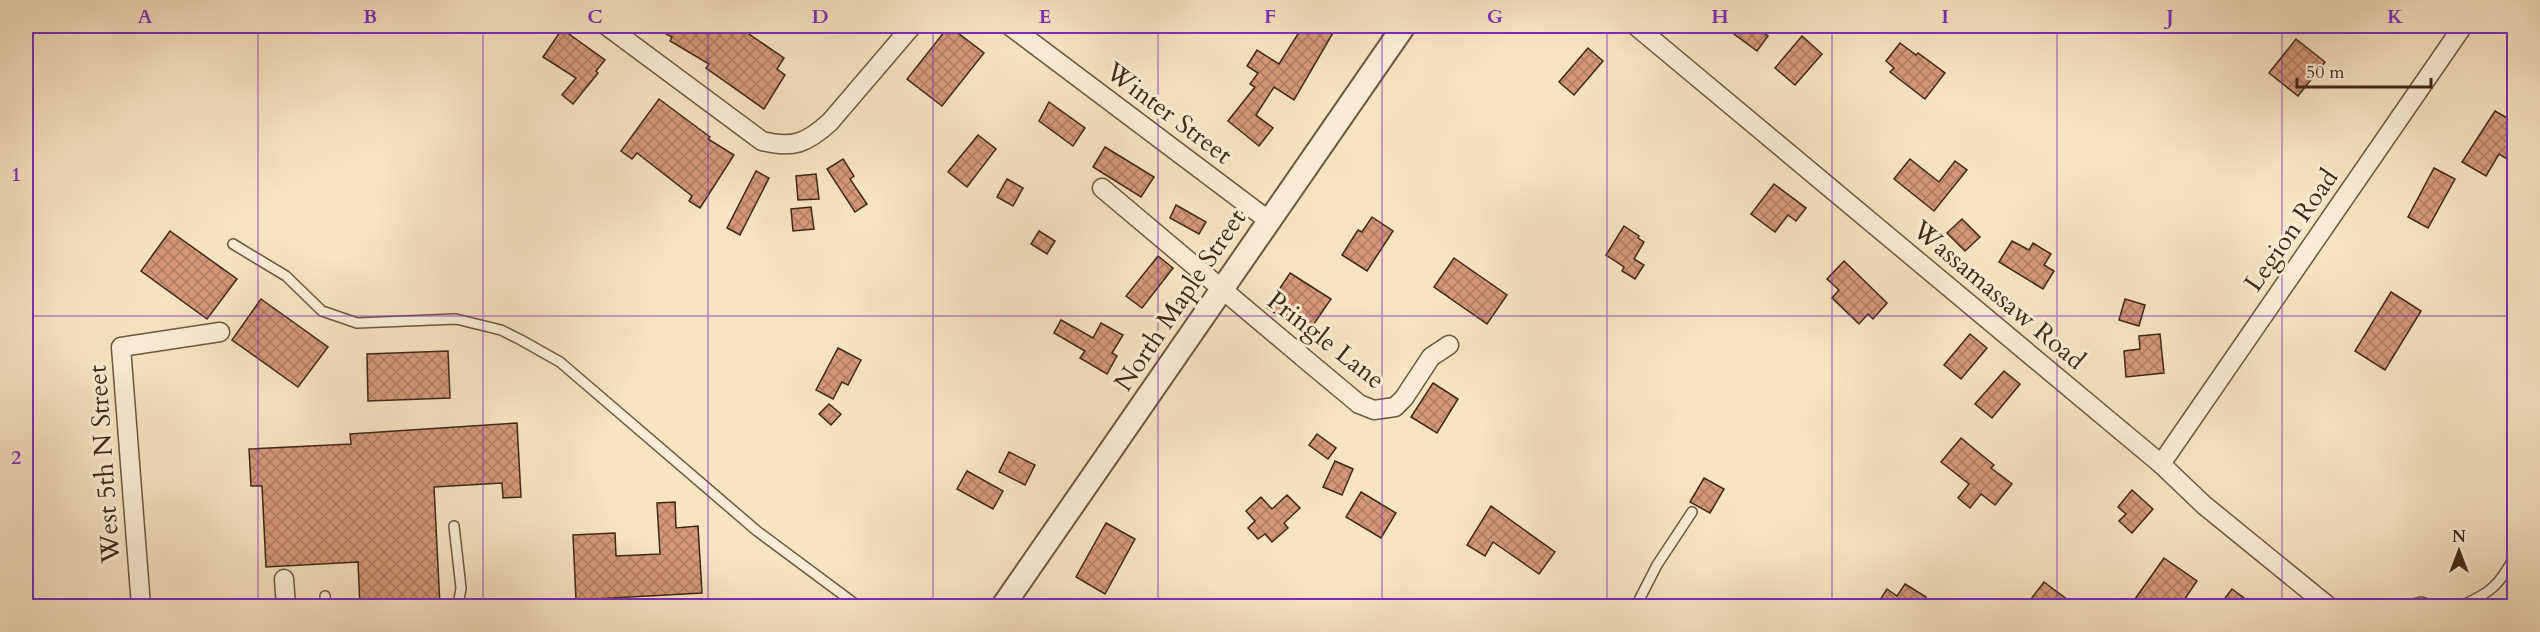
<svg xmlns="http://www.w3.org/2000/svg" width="2540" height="632" viewBox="0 0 2540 632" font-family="Cardo,serif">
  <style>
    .building { fill: url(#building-cross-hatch); stroke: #412716; stroke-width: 1.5 }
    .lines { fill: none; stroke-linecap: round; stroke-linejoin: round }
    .service-casing { stroke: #6e5641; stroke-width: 12 }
    .minor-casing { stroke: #6e5641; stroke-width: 21 }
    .tertiary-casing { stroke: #6e5641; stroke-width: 26 }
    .service { stroke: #faedd7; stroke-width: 9 }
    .minor { stroke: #faedd7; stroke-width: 18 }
    .tertiary { stroke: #faedd7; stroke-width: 22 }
    .grid { fill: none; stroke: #7b2cbf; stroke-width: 1.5; stroke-opacity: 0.55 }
    .labels { text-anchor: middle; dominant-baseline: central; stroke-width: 6; stroke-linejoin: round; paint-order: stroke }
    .street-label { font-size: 26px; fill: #412716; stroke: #faedd7 }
    .neatline { fill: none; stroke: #7b2cbf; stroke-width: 2 }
    .grid-label { font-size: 20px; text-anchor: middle; font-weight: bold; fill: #7b2cbf }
  </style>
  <defs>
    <pattern id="building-cross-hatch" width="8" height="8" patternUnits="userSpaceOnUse" patternTransform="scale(1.5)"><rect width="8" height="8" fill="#d49877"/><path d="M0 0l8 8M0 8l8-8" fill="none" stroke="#ae7c61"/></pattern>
  </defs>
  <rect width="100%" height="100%" fill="#f7e4c1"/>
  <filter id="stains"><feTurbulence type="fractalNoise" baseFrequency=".00333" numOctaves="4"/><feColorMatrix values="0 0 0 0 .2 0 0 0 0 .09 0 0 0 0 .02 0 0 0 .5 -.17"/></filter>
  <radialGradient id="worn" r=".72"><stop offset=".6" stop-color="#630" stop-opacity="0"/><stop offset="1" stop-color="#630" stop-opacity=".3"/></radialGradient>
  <g class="building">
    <polygon points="651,26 737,26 784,58 777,69 785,75 764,109 706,68 709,64 670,41 672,37"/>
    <polygon points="949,26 984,53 942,106 907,79"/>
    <polygon points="1303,26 1337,26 1294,100 1274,87 1256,115 1273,128 1259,146 1228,121 1255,87 1250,84 1258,73 1247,66 1257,50 1279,64"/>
    <polygon points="1740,26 1754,26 1768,36 1757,51 1734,34"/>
    <polygon points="562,29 605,60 596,71 598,73 573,104 562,95 576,78 543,57"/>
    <polygon points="1802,36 1822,54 1795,85 1775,68"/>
    <polygon points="2296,39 2325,62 2298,96 2269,73"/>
    <polygon points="1900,43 1916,55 1918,53 1945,73 1925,99 1890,72 1894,68 1886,61"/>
    <polygon points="1588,48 1603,61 1574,95 1559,82"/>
    <polygon points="659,99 710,137 708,139 734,155 700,208 689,201 692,196 637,153 632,159 621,151"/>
    <polygon points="1049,102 1085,128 1073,146 1039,121"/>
    <polygon points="2495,111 2514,122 2514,163 2499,154 2486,176 2462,162"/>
    <polygon points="978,135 996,149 967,187 948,172"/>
    <polygon points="1105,147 1154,177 1141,197 1093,167"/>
    <polygon points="843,159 854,176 850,179 867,204 855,212 827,169"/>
    <polygon points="1910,159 1939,182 1955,161 1967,170 1934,211 1894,179"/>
    <polygon points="2434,168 2455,179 2428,228 2408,217"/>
    <polygon points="756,171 769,178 740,235 727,228"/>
    <polygon points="816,174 819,199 798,200 796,176"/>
    <polygon points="1007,179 1023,188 1013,206 997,197"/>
    <polygon points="1774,184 1806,208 1796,221 1788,215 1775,232 1751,214"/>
    <polygon points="1176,205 1206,222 1199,234 1170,218"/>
    <polygon points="811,207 814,229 793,231 791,209"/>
    <polygon points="1372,217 1393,231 1367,271 1342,255 1358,230 1362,232"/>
    <polygon points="1962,219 1980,237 1965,251 1947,233"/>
    <polygon points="1624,226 1639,236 1638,238 1644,242 1634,259 1644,265 1635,279 1622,271 1624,267 1606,255"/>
    <polygon points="170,231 237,279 207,319 141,271"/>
    <polygon points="1039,231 1055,241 1047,254 1031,244"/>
    <polygon points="2012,241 2029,250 2033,243 2051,254 2044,265 2054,271 2043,289 1999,262"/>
    <polygon points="1158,256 1173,268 1142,308 1126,296"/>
    <polygon points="1454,258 1507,295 1487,324 1434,287"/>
    <polygon points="1844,261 1887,303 1873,319 1868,314 1859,324 1832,298 1839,290 1827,279"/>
    <polygon points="1290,273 1331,299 1307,334 1267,308"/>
    <polygon points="2391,292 2421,311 2385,370 2355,351"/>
    <polygon points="261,299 328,347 298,387 232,340"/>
    <polygon points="2125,299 2145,305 2139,326 2119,320"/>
    <polygon points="1061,320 1093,338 1101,323 1123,335 1112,353 1117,356 1107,374 1080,358 1085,351 1054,333"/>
    <polygon points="1970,334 1987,348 1961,379 1944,365"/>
    <polygon points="2160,334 2164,373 2126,377 2124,351 2140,349 2139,336"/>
    <polygon points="838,348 861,360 848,385 842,382 833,399 816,390"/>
    <polygon points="448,351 450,398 368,401 367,354"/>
    <polygon points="2004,371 2020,384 1992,418 1975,404"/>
    <polygon points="1433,383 1458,399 1437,433 1411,417"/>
    <polygon points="829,404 841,414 831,425 819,414"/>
    <polygon points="517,423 521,497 503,498 502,483 434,487 440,606 360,606 358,562 266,567 262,486 251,486 249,449 351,444 350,434"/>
    <polygon points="1317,434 1336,448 1328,459 1309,445"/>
    <polygon points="1961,438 1994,465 1991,468 2012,484 1995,505 1981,494 1970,508 1958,498 1969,484 1941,462"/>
    <polygon points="1009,452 1035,465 1025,485 999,472"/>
    <polygon points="1335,461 1353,469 1342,495 1323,487"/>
    <polygon points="967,471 1003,491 993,509 957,489"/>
    <polygon points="1704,478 1724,489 1710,513 1690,502"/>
    <polygon points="2132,490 2153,509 2132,533 2119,521 2126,514 2118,507"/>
    <polygon points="1361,492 1396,513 1381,538 1346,517"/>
    <polygon points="1287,495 1300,508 1284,523 1288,528 1272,542 1265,534 1258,539 1248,528 1255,521 1246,511 1261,497 1272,509"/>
    <polygon points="675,502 676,528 698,526 702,593 576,600 573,535 615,533 616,556 660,554 657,503"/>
    <polygon points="1491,506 1555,552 1539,574 1493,542 1485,556 1467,545"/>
    <polygon points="1106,523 1135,539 1105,594 1076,577"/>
    <polygon points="2164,558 2197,581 2180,606 2130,606"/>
    <polygon points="2044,582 2076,606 2041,606 2031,599"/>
    <polygon points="1905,584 1926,597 1919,606 1876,606 1887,589 1897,596"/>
    <polygon points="2232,589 2255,606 2219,606"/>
  </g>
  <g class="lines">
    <defs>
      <g id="service">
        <polyline points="233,244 286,276 322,311 357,323 456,319 501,330 521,340 560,362 757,531 858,606"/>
        <polyline points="454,526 461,588 458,606"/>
        <polyline points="325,596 326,606"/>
        <polyline points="1636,606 1657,565 1692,512"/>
        <polyline points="2406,606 2421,602 2434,606"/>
        <path d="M2461 606C2490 593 2500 585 2514 557"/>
      </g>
      <g id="minor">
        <path d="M607 26 762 141C793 149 807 143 830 122L912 26"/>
        <polyline points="1010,26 1268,220"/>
        <polyline points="1636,26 2161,464 2204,505 2328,606"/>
        <polyline points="1102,188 1311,364 1359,404 1374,410 1395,407 1404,398 1431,357 1449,345"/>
        <polyline points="2161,464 2463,26"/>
        <polyline points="284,579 286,606"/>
        <polyline points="141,606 121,347 220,332"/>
      </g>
      <polyline id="tertiary" points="1003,606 1404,26"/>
    </defs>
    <use href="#service" class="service-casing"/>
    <use href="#minor" class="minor-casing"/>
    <use href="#tertiary" class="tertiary-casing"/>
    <use href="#service" class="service"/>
    <use href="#minor" class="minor"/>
    <use href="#tertiary" class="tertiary"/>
  </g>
  <path class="grid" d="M258 26V606M483 26V606M708 26V606M933 26V606M1158 26V606M1382 26V606M1607 26V606M1832 26V606M2057 26V606M2282 26V606M26 316H2514"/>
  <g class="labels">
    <g class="street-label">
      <text transform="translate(1169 113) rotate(37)">Winter Street</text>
      <text transform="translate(2291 230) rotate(-55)">Legion Road</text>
      <text transform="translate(1999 295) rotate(40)">Wassamassaw Road</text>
      <text transform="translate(1180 300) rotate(-56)">North Maple Street</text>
      <text transform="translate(1326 340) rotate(38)">Pringle Lane</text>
      <text transform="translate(104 464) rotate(-94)">West 5th N Street</text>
    </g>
  </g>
  <rect width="2540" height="632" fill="none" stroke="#f7e4c1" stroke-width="66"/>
  <g transform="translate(2459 551)" stroke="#faedd7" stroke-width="4.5" paint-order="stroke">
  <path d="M0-4.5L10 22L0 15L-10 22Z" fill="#412716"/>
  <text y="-9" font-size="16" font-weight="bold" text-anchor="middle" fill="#412716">N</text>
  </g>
  <path d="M2297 78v9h134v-9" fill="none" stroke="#412716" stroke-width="3"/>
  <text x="2306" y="78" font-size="18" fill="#412716" stroke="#faedd7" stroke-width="4.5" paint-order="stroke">50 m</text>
  <rect x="33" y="33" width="2474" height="566" class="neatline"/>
  <g class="grid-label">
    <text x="145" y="23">A</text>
    <text x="370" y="23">B</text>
    <text x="595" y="23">C</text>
    <text x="820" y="23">D</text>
    <text x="1045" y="23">E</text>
    <text x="1270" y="23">F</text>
    <text x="1495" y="23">G</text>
    <text x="1720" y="23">H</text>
    <text x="1945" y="23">I</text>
    <text x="2170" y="23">J</text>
    <text x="2395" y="23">K</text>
    <text x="16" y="181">1</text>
    <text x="16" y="464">2</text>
  </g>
  <rect width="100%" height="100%" filter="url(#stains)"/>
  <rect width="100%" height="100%" fill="url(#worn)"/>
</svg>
